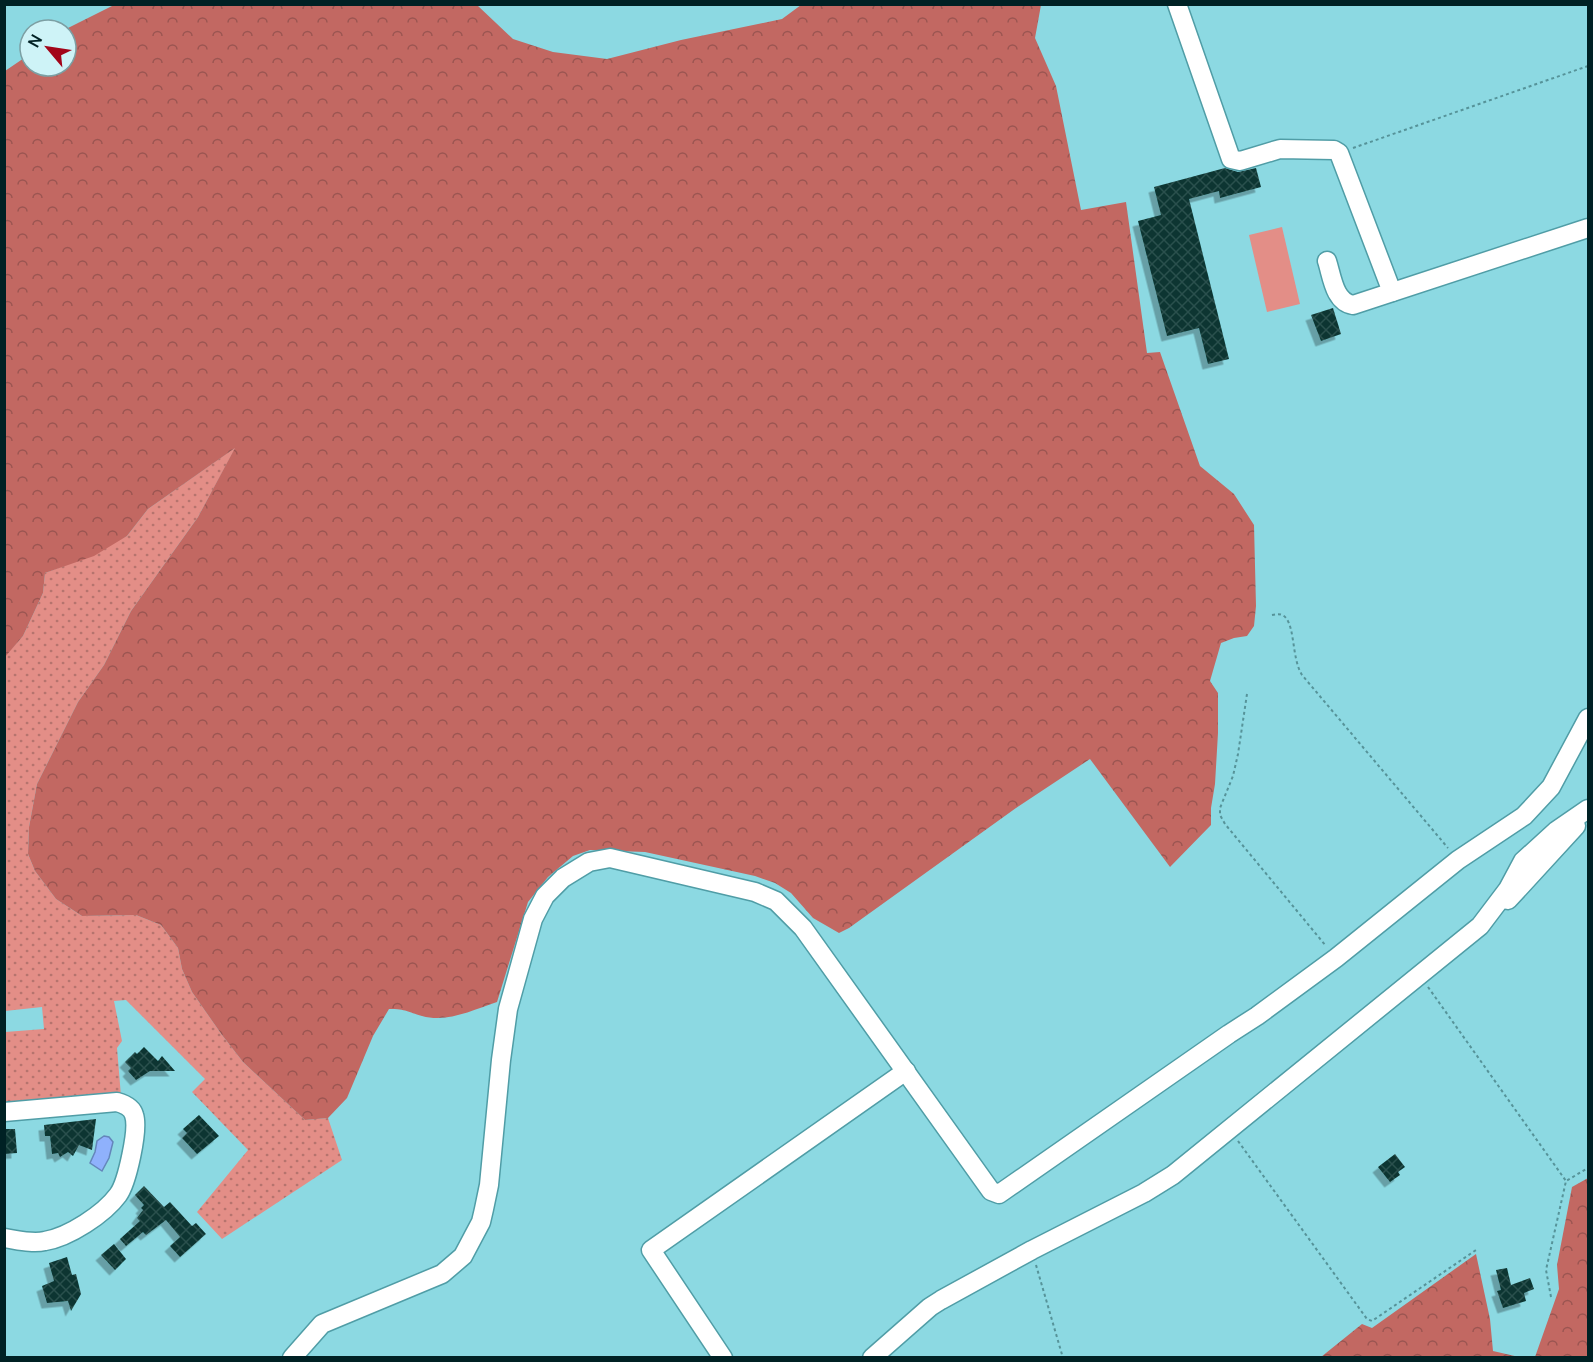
<svg xmlns="http://www.w3.org/2000/svg" width="1593" height="1362" viewBox="0 0 1593 1362" font-family="Manrope,sans-serif">
  <style>
    .grass { fill: url(#grass-dots) }
    .forest { fill: url(#forest-crowns) }
    .pitch { fill: #e38e87 }
    .water { fill: #8fb1fc; stroke: #6486bb; stroke-width: 1.5 }
    .building { fill: url(#building-cross-hatch); filter: url(#shadow) }
    .lines { fill: none; stroke-linecap: round; stroke-linejoin: round }
    .minor-casing { stroke: #509da6; stroke-width: 21 }
    .path { stroke: #569399; stroke-width: 2; stroke-dasharray: 3 3; stroke-linecap: butt }
    .minor { stroke: #fff; stroke-width: 18 }
  </style>
  <defs>
    <pattern id="grass-dots" width="8" height="8" patternUnits="userSpaceOnUse" patternTransform="scale(1.5)"><rect width="8" height="8" fill="#e38e87"/><path d="M2 2h.1M6 6h.1" fill="none" stroke="#b6746e" stroke-width="1.8" stroke-linecap="round"/></pattern>
    <pattern id="forest-crowns" width="20" height="18" patternUnits="userSpaceOnUse" patternTransform="scale(1.5)"><rect width="20" height="18" fill="#c26862"/><path d="M2 6a3 3 0 1 1 6 0M12 15a3 3 0 1 1 6 0" fill="none" stroke="#9b5551"/></pattern>
    <pattern id="building-cross-hatch" width="8" height="8" patternUnits="userSpaceOnUse" patternTransform="scale(1.5)"><rect width="8" height="8" fill="#0a3531"/><path d="M0 0l8 8M0 8l8-8" fill="none" stroke="#2c504d"/></pattern>
    <filter id="shadow"><feDropShadow dx="-5.5" dy="5.5" stdDeviation="0" flood-color="#0004"/></filter>
  </defs>
  <rect width="100%" height="100%" fill="#8cd9e2"/>
  <polygon class="grass" points="236,447 198,517 131,611 104,665 78,702 37,784 29,827 28,854 35,871 56,899 82,916 136,915 161,925 178,948 182,969 192,992 222,1035 243,1062 305,1120 328,1118 342,1160 222,1239 197,1212 248,1150 192,1092 205,1079 126,1000 114,1001 122,1041 117,1048 121,1096 5,1107 5,1032 44,1029 42,1007 5,1011 4,657 23,636 43,593 45,573 66,565 127,536 148,509"/>
  <g class="forest">
    <path d="M114 5H477L513 39 553 52 607 59 681 40 782 19 801 5H1041L1035 38 1056 86 1081 210 1126 202 1147 353 1160 352 1200 466 1234 494 1254 525 1256 606 1254 626 1247 636 1234 638 1221 643 1210 681 1218 693V733L1215 784 1211 808V825L1170 867 1090 759 1016 808 849 928 839 933 813 918 791 893 775 883 755 876 645 852 590 850 573 856 548 877 528 902 497 1002C473 1010 447 1023 422 1016 407 1012 407 1009 389 1009L373 1036 347 1098 328 1118 305 1120 243 1062 222 1035 192 992 182 969 178 948 161 925 136 915 82 916 56 899 35 871 28 854 29 827 37 784 78 702 104 665 131 611 198 517 235 448 148 509 127 536 94 556 45 573 43 593 23 636 5 657V71L30 54V66H66V30H64Z"/>
    <polygon points="1588,1178 1588,1357 1535,1357 1559,1289 1557,1265 1572,1187"/>
    <polygon points="1476,1254 1490,1319 1493,1351 1519,1357 1321,1357 1362,1324 1372,1328"/>
  </g>
  <polygon class="pitch" points="1282,227 1300,304 1267,312 1249,235"/>
  <polygon class="water" points="104,1136 109,1137 113,1142 109,1158 102,1171 90,1163 95,1152 97,1141"/>
  <g class="building">
    <polygon points="1225,168 1238,172 1256,168 1261,187 1220,198 1219,191 1189,199 1229,359 1208,364 1199,328 1167,336 1138,221 1161,215 1154,187"/>
    <polygon points="1333,308 1341,334 1321,341 1311,315"/>
    <polygon points="144,1047 158,1061 162,1056 175,1071 150,1071 136,1080 128,1071 131,1068 125,1062 135,1052 137,1054"/>
    <polygon points="199,1115 219,1136 197,1154 182,1138 187,1133 183,1129"/>
    <polygon points="96,1119 92,1150 79,1145 73,1156 68,1152 60,1157 58,1153 52,1154 50,1136 45,1136 44,1125"/>
    <polygon points="4,1129 15,1129 17,1153 4,1154"/>
    <polygon points="1395,1154 1405,1167 1398,1172 1400,1175 1390,1182 1378,1167"/>
    <polygon points="144,1186 164,1207 170,1202 192,1226 196,1223 206,1234 180,1257 170,1246 180,1237 166,1220 146,1235 143,1232 126,1246 120,1239 140,1221 137,1218 143,1210 141,1208 144,1205 135,1195"/>
    <polygon points="114,1244 126,1259 115,1270 101,1255"/>
    <polygon points="67,1257 72,1275 76,1274 81,1294 71,1311 68,1301 47,1303 42,1286 54,1281 49,1263"/>
    <polygon points="1507,1268 1511,1285 1530,1278 1534,1289 1524,1293 1526,1301 1503,1308 1497,1291 1501,1290 1496,1270"/>
  </g>
  <g class="lines">
    <defs>
      <g id="minor">
        <polyline points="1177,4 1231,159 1240,161 1280,149 1334,150 1339,153 1392,292"/>
        <path d="M1327 261C1332 276 1334 302 1353 305L1588 228"/>
        <polyline points="1508,900 1576,826"/>
        <path d="M4 1112 117 1102C124 1104 132 1107 134 1115 139 1129 127 1183 118 1195 104 1214 69 1237 45 1241 32 1244 18 1240 4 1238"/>
        <polyline points="292,1358 322,1324 442,1274 463,1256 481,1222 484,1209 489,1185 501,1060 508,1009 533,919 545,896 563,878 589,862 610,858 755,892 776,901 803,928 991,1191 999,1194 1229,1034 1257,1016 1336,958 1458,860 1524,816 1551,787 1588,718"/>
        <polyline points="723,1358 651,1250 906,1071"/>
        <polyline points="872,1358 930,1307 941,1300 1032,1250 1144,1193 1173,1175 1480,926 1508,889 1523,861 1556,831 1588,809"/>
      </g>
    </defs>
    <use href="#minor" class="minor-casing"/>
    <g class="path">
      <polyline points="1353,148 1588,66"/>
      <path d="M1272 615C1277 614 1282 613 1286 618 1295 629 1292 659 1302 675L1448 848"/>
      <polyline points="1247,694 1238,754 1233,776 1220,808 1220,815 1225,824 1326,946"/>
      <polyline points="1428,987 1566,1181"/>
      <polyline points="1238,1141 1367,1319 1372,1321 1476,1250"/>
      <polyline points="1036,1265 1063,1358"/>
      <polyline points="1551,1297 1546,1270 1566,1181 1588,1168"/>
    </g>
    <use href="#minor" class="minor"/>
  </g>
  <rect width="1593" height="1362" fill="none" stroke="#002124" stroke-width="12"/>
  <g transform="translate(48 48) rotate(299)"><circle r="28" fill="#cef3f7" stroke="#7c9fa3" stroke-width="1.5"/>
  <path d="M0-4.5L10 22L0 15L-10 22Z" fill="#a20519"/>
  <text y="-9" font-size="16" font-weight="bold" text-anchor="middle" fill="#002124">N</text>
  </g>
</svg>
